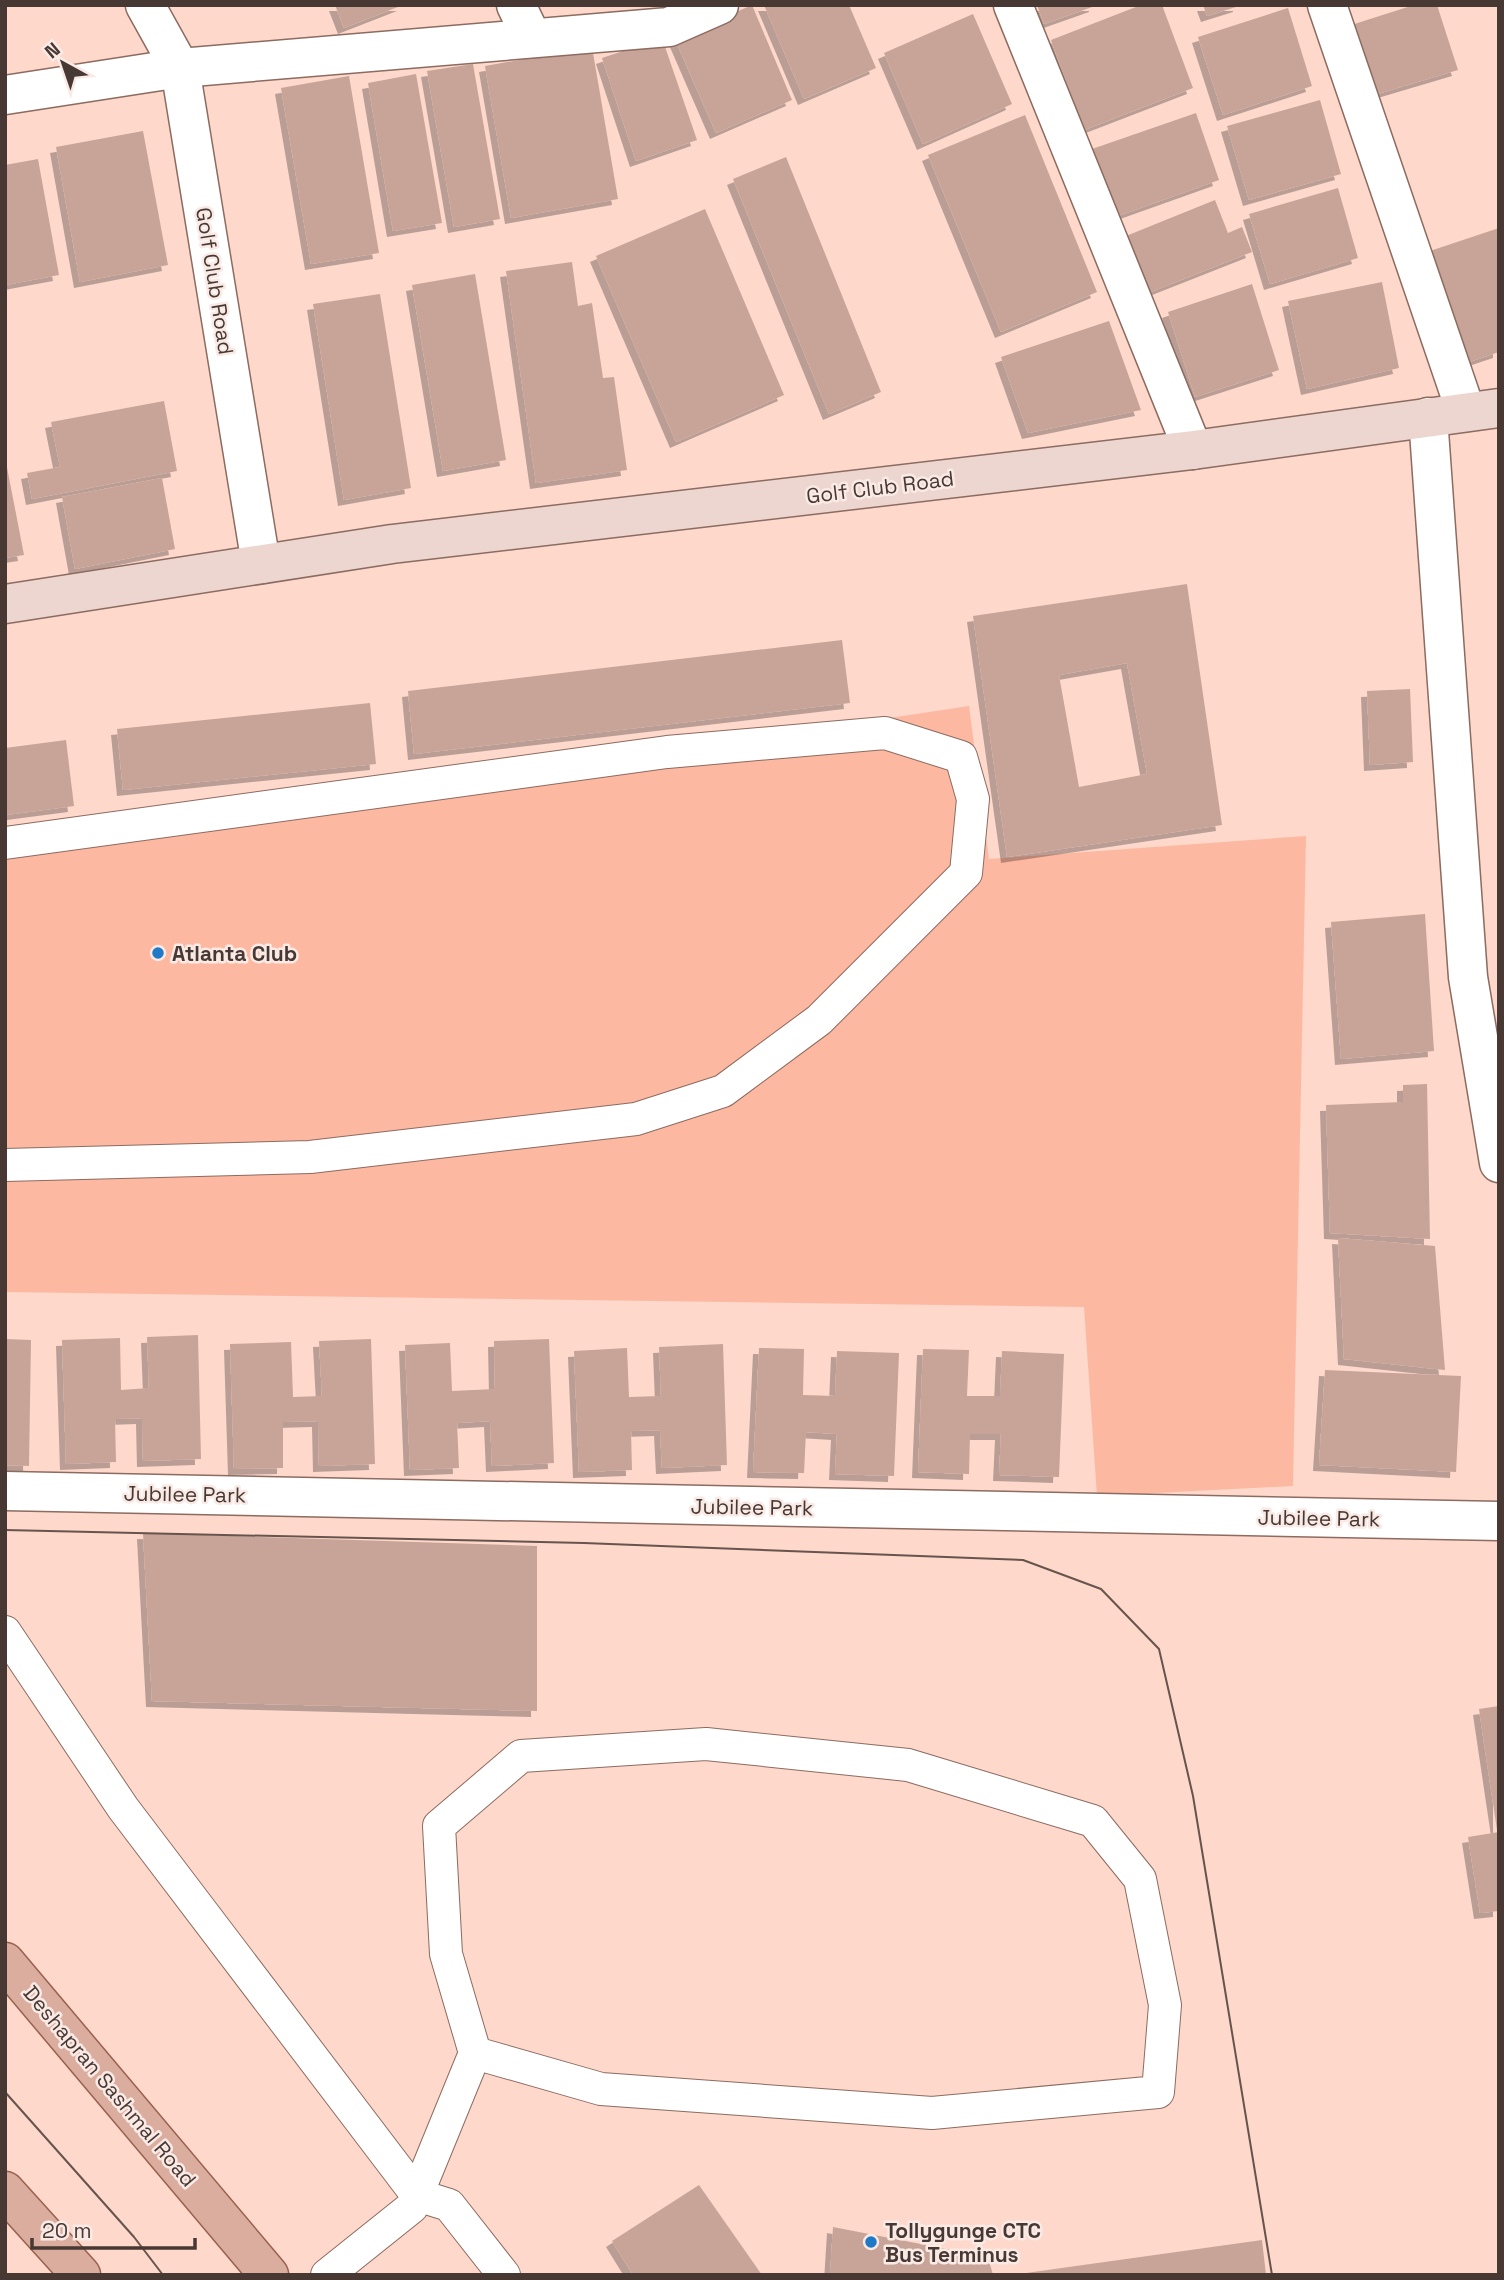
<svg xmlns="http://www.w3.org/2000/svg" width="1504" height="2280" viewBox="0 0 1504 2280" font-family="'Space Grotesk',sans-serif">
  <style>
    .green { fill: #fdb8a1 }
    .building { fill: #c8a498; fill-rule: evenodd; filter: url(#shadow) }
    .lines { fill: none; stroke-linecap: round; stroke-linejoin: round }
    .lane-casing { stroke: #8c6b60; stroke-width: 34 }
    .street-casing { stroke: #8c6b60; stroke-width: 41 }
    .secondary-casing { stroke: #8c6b60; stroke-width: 41 }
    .primary-casing { stroke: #98614f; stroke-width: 41 }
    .lane { stroke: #fff; stroke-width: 32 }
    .street { stroke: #fff; stroke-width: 38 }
    .secondary { stroke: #edd6cf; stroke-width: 38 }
    .primary { stroke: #dbad9e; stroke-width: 38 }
    .tram { stroke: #67544d; stroke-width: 2 }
    .poi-dot { fill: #1f79c6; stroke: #faeae5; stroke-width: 2.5 }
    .labels { text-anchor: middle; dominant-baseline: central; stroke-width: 5; stroke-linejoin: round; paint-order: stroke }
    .street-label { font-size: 21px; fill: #473833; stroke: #faeae5 }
    .poi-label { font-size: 21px; font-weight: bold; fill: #473833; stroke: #faeae5; text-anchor: start }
  </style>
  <defs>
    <filter id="shadow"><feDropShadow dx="-6" dy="6" stdDeviation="0" flood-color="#0004"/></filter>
  </defs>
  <rect width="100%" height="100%" fill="#fdd8cb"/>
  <polygon class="green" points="969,706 989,859 1306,836 1293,1486 1097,1496 1084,1307 5,1292 5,852"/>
  <g class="building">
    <polygon points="335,5 403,5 344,28"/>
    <polygon points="752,5 792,100 716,133 675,39"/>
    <polygon points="764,5 849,5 876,68 804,99"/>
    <polygon points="1037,5 1095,5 1095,6 1044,24"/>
    <polygon points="1141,5 1162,5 1193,88 1084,130 1051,40"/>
    <polygon points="1203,5 1239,5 1239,6 1207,16"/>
    <polygon points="1414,5 1437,5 1458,70 1367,97 1345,27"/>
    <polygon points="1288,8 1312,86 1223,115 1198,37"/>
    <polygon points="973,14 1012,104 923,144 884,53"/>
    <polygon points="662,38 697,140 636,161 602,58"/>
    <polygon points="592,47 618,199 511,218 485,66"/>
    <polygon points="473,64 500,219 454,227 427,71"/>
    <polygon points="416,74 442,223 393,231 368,83"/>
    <polygon points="349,76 379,253 311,264 281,88"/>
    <polygon points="1320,100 1341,174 1249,200 1227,126"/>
    <polygon points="1196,113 1219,180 1115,217 1092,149"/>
    <polygon points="1025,115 1097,292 1001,332 928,155"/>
    <polygon points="143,131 168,265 80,282 56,147"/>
    <polygon points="786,157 881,392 829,414 733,179"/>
    <polygon points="38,159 59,275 5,285 5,165"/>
    <polygon points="1338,188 1358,258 1270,284 1249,214"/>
    <polygon points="1215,200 1228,233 1242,227 1252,252 1148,293 1126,236"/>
    <polygon points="705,209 784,395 676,442 596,256"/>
    <polygon points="1499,228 1499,352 1457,366 1421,254"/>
    <polygon points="572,262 578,306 592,303 603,378 614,377 627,470 536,483 506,271"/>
    <polygon points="475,274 506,460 443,471 412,285"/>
    <polygon points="1382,282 1399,368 1307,389 1288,301"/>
    <polygon points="1252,284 1279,370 1195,397 1168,312"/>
    <polygon points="380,294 411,488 344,500 313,304"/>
    <polygon points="1109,321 1141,410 1028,433 1001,357"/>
    <polygon points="164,401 177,471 32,499 27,473 60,467 51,422"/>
    <polygon points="5,457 24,555 5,558"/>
    <polygon points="162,478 175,549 75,569 62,497"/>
    <path d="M1187 584 1222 825 1007 857 973 616ZM1127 663 1147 774 1079 787 1059 675Z"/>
    <polygon points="842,640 850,703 414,754 408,691"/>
    <polygon points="1410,689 1413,762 1370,765 1367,691"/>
    <polygon points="370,703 376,764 123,790 117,729"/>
    <polygon points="66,740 74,806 5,815 5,748"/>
    <polygon points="1425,914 1434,1051 1341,1059 1331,922"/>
    <polygon points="1427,1084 1430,1239 1330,1233 1326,1105 1403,1102 1403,1085"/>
    <polygon points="1338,1238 1435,1246 1445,1370 1344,1359"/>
    <polygon points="198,1335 201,1459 143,1461 142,1418 115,1419 116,1462 66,1464 62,1340 120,1338 121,1390 149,1388 147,1337"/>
    <polygon points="5,1339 31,1340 29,1466 5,1465"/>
    <polygon points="371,1339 375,1464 319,1466 318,1421 283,1422 283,1468 234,1469 230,1344 291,1342 293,1397 322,1396 319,1341"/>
    <polygon points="549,1339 554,1463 492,1466 490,1421 457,1423 459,1468 410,1470 405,1345 450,1343 452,1391 495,1389 494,1341"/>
    <polygon points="723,1344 727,1465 662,1468 660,1430 631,1431 632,1470 579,1472 574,1351 627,1348 629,1397 661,1396 659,1347"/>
    <polygon points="759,1348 804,1349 803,1395 835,1396 837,1351 899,1353 894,1476 835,1474 837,1434 806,1432 804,1473 753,1472"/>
    <polygon points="923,1349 969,1350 967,1396 1000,1396 1002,1351 1064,1354 1059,1477 999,1475 1001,1434 970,1434 969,1474 918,1472"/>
    <polygon points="1325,1370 1461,1376 1456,1472 1319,1465"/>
    <polygon points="143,1533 537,1546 537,1711 152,1701"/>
    <polygon points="1499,1706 1499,1830 1497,1830 1479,1709"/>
    <polygon points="1499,1832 1499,1911 1480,1913 1468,1837"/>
    <polygon points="699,2185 762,2275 633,2275 612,2241"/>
    <polygon points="833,2227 988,2257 993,2275 830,2275"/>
    <polygon points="1262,2240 1266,2275 1026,2275 1026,2273"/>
  </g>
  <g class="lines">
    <defs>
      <g id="lane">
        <polyline points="5,843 667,752 885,733 961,757 973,799 966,873 819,1020 723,1091 636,1119 310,1157 5,1165"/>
        <polyline points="5,1632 123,1808 417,2195 449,2205 504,2275"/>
        <polyline points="327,2275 412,2207 475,2053 446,1954 439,1826 521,1756 706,1744 908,1765 1093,1821 1140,1879 1165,2005 1158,2092 932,2113 601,2089 475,2053"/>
      </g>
      <g id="street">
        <polyline points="145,5 180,68 261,564"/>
        <polyline points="516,5 532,38"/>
        <polyline points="1013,5 1193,450"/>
        <polyline points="1327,5 1466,412"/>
        <polyline points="5,95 180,68 669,27 719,5"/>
        <polyline points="1428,417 1468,977 1499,1163"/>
        <polyline points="5,1491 1499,1521"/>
      </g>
      <polyline id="secondary" points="5,604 392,544 1193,450 1499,408"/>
      <g id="primary">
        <polyline points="5,1962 269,2275"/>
        <polyline points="5,2191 81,2275"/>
      </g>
    </defs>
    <use href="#lane" class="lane-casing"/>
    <use href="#street" class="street-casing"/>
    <use href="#secondary" class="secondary-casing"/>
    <use href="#primary" class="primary-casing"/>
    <use href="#lane" class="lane"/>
    <use href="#street" class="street"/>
    <use href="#secondary" class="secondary"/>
    <use href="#primary" class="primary"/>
    <g class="tram">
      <polyline points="5,1530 584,1543 1023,1560 1101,1589 1159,1649 1193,1796 1272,2275"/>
      <polyline points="5,2092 134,2237 163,2275"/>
    </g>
  </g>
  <g class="poi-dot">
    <circle cx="158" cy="953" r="7"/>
    <circle cx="871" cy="2242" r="7"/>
  </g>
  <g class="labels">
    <g class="street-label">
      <text transform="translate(215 281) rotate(81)">Golf Club Road</text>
      <text transform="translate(880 487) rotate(-7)">Golf Club Road</text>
      <text transform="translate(185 1494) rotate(1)">Jubilee Park</text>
      <text transform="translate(752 1507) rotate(1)">Jubilee Park</text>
      <text transform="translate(1319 1518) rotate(1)">Jubilee Park</text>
      <text transform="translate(110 2086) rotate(50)">Deshapran Sashmal Road</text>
    </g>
    <g class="poi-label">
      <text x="172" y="953">Atlanta Club</text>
      <text x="885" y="2230">Tollygunge CTC<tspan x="885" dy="24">Bus Terminus</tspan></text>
    </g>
  </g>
  <rect width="1504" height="2280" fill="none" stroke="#473833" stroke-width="14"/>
  <g transform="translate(63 63) rotate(320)" stroke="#faeae5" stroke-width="5" paint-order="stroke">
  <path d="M0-5L12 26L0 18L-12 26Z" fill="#473833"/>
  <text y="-10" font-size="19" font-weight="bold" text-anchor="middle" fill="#473833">N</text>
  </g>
  <path d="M32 2238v10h163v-10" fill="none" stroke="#473833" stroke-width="3.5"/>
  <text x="42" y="2238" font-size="21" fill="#473833" stroke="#faeae5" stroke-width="5" paint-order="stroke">20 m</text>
</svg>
